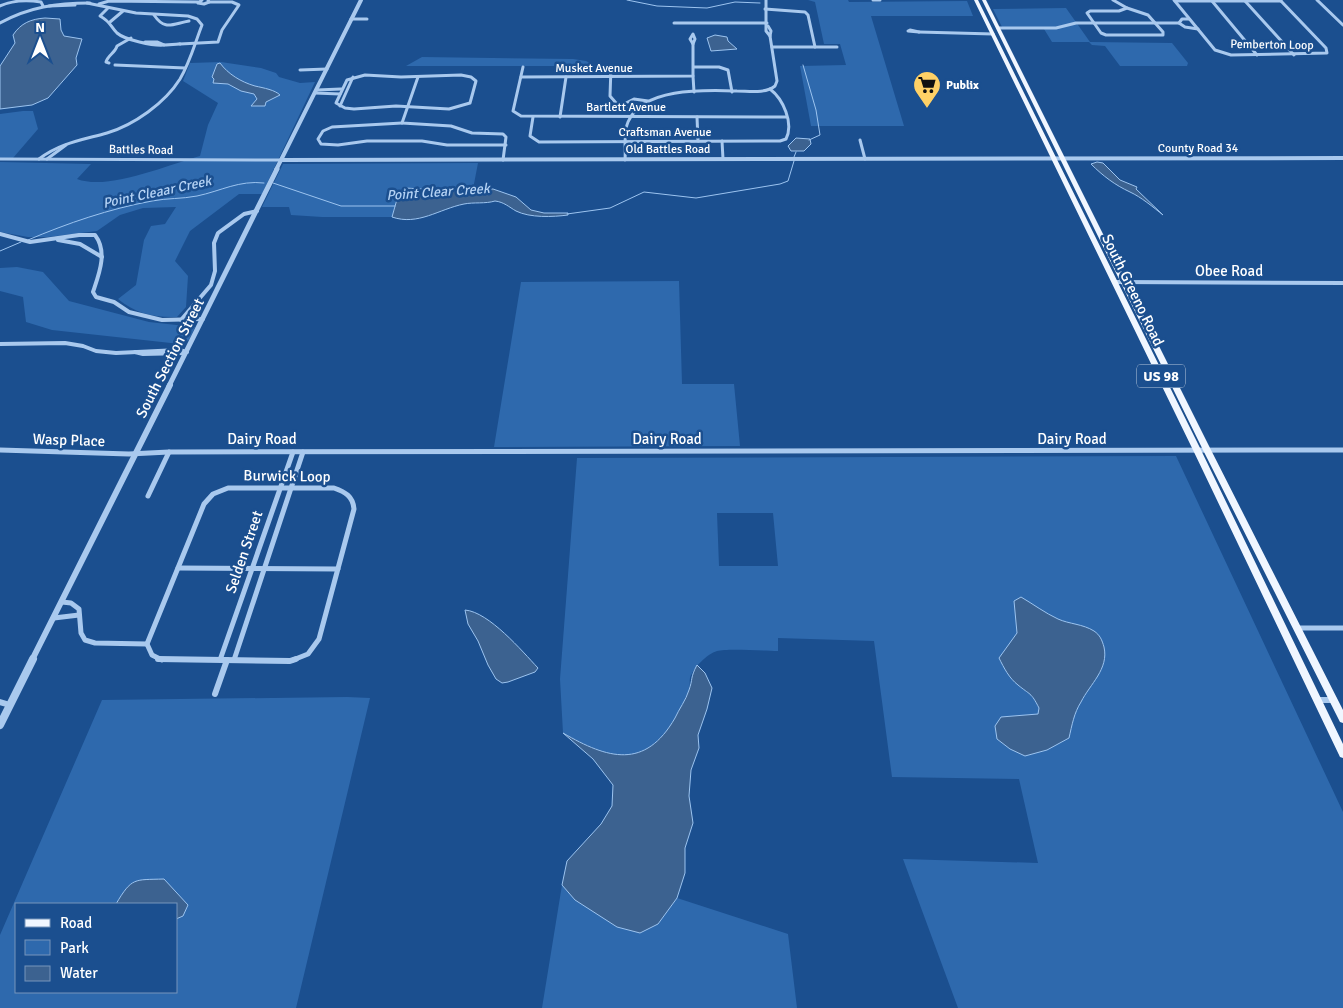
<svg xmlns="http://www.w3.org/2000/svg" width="1343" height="1008" viewBox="0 0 1343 1008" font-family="Signika,sans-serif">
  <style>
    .green { fill: #2e69ad; fill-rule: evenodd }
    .water { fill: #3c6290; stroke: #9cc4f0 }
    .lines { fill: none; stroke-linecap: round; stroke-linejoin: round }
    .stream { stroke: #9cc4f0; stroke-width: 1 }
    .minor-far3 { stroke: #a9c9ee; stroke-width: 3 }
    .minor-far2 { stroke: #a9c9ee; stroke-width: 4 }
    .minor-far1 { stroke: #a9c9ee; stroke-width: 5 }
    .minor { stroke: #a9c9ee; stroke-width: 6 }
    .tertiary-far3 { stroke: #a9c9ee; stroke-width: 4 }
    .tertiary-far2 { stroke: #a9c9ee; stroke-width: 5 }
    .tertiary-far1 { stroke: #a9c9ee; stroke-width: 6 }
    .tertiary { stroke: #a9c9ee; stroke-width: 8 }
    .primary { fill: #f0f6ff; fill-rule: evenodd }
    .labels { text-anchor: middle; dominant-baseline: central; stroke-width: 5; stroke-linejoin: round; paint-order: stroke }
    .far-street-label { font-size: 12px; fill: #fff; stroke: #1b4f8f }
    .far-poi-label { font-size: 12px; font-weight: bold; fill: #fff; stroke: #1b4f8f; text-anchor: start }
    .far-water-label { font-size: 14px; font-style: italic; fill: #b5d3f5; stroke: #1b4f8f }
    .shield { fill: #1b4f8f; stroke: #bbcadd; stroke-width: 1 }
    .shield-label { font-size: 14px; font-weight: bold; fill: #fff }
    .street-label { font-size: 15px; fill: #fff; stroke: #1b4f8f }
  </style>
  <rect width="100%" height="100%" fill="#1b4f8f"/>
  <g class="green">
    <polygon points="808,0 848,0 849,2 967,1 973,16 871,16 904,126 811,126 800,66 846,65 840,44 824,44 815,2"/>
    <polygon points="1066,8 1090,42 1172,43 1188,63 1187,66 1120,66 1105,46 1092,45 1089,42 1052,42 1044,29 1003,29 993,9"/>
    <polygon points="422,57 573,59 586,61 596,66 406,66"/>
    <path d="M221 62 261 68 276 73 279 77 300 83 315 82 262 194H239L190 231 175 261 188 276 186 307 177 317C154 318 135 313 118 299L136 285 144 240 151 226 165 224 176 207 143 208 120 215 97 231 48 237H28L0 232V162L91 164 77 179C108 191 167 165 200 156L208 125 218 103 183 81 190 63Z"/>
    <polygon points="23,111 33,111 38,129 13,158 0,158 0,114"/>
    <polygon points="478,163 473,189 450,191 406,188 402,189 396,201 392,217 322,217 291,215 289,207 262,207 283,164"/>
    <polygon points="17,267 43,272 69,301 149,322 195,327 189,340 180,344 52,330 26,322 23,297 0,291 0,268"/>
    <polygon points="679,281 682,384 734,384 740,446 494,447 521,282"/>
    <path d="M1176 456 1343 812V1008H958L903 859 1038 863 1019 779 892 777 874 641 778 638V651C764 651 728 648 717 651 707 654 693 668 690 678 689 683 691 688 688 693 657 761 628 770 563 733L560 679 577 458ZM717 513H773L778 566H719Z"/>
    <path d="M347 697 370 698 296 1008H0V935L102 700ZM16 904H176V992H16Z"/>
    <polygon points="562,885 575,900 658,924 677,898 788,934 797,1008 542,1008"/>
  </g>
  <g class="water">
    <path d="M45 18 60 19 61 30 64 36 82 39 76 58 77 65 48 98 32 105 0 109V66L15 43 13 35C21 23 31 19 45 18Z"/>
    <polygon points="715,35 727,37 728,41 737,49 711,51 707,38"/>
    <path d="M220 63C228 74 241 82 255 86 264 88 275 90 280 95L266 102 265 106H251L257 99 254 94 241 91 228 84 213 83 214 79 212 77 217 64Z"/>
    <polygon points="796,138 810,139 811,144 804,151 791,151 788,146"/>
    <path d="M1097 162 1103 163 1120 180 1137 187 1136 189 1163 215C1153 207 1141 197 1130 192 1115 185 1103 176 1091 164Z"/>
    <path d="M406 188 450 191 493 189 516 197 531 210 544 213H568V215C553 217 530 218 516 211 509 207 504 202 495 201 485 204 474 202 464 204 439 209 418 226 392 217L399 192Z"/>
    <path d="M1021 597C1033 604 1045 613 1058 619 1069 624 1083 624 1094 631 1100 635 1102 640 1104 647 1109 669 1090 684 1081 702 1074 713 1072 725 1069 738L1047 750 1025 756 1010 749 997 739 995 726 1001 717 1038 714 1039 708C1031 692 1030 695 1018 685 1009 678 1004 668 999 658L1017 633 1014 601Z"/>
    <path d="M465 610C489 612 522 651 538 668L535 672 508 682 502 683 496 679 488 665 478 641 468 624Z"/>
    <path d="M697 665 705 673 712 688 707 709 698 735 699 748 691 770 689 796 693 823 685 848V873L677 898 658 924 640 933 617 927 575 900 562 885 567 861 601 824 612 806 613 785 593 759 563 733C608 759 645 770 675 718 679 709 686 700 689 690 693 679 690 678 697 665Z"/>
    <path d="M164 879 188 905 183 916 176 919V904H116C132 877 134 880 164 879Z"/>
  </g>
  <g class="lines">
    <g class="stream">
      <polyline points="627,0 657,6 707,8 735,2 760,3"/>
      <polyline points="803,65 816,110 820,135 809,140"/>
      <polyline points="794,157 796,152"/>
      <polyline points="273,183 341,206 395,206"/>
      <polyline points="567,214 610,208 644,192 696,198 780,184 788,181 794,161"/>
      <path d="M28 240C68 223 109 209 152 201 167 198 182 199 197 196 221 191 239 180 264 183"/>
      <polyline points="0,251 21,242"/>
    </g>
    <g class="minor-far3">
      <polyline points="202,0 198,3 204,4 209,2 208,0"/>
      <polyline points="766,0 766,31 770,36"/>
      <polyline points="873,0 880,0"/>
      <polyline points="1113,0 1127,8"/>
      <polyline points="1174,0 1215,50 1231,55 1327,53 1326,48 1280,0"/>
      <polyline points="1317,0 1343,25"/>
      <polyline points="1175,1 1281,1"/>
      <polyline points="1212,1 1257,55"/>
      <polyline points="1245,1 1294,55"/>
      <polyline points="99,4 109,1 198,2"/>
      <path d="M0 6C13 0 27 0 41 2L43 6"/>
      <polyline points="49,6 75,5"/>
      <path d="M108 8 100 16C111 22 110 26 117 33 125 40 153 46 164 45L157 42H145"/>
      <polygon points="1127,8 1148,15 1163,32 1163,35 1106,35 1101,33 1087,13 1090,11 1119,11"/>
      <polyline points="765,9 805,12 808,15 815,47"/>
      <path d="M154 15C165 31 172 24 189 21"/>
      <polyline points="351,19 367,19"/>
      <polyline points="110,22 123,11"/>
      <path d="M0 23C29 7 57 3 90 3"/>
      <polyline points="674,23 767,23"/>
      <polyline points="1179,23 1185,27 1198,29"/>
      <polyline points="998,28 1056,28 1076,23 1179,23 1182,19 1189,19"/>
      <polygon points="910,30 919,32 908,31"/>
      <polyline points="919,32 993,34"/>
      <polygon points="693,34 695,39 693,44 690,39"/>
      <polyline points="180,44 218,42 222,30 239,5 232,2 209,2"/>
      <polyline points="164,45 180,44 166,45"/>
      <polyline points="772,47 837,47"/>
      <path d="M109 63 106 62C108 55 115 53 117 46L131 38"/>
      <polyline points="115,65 185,68"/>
      <polyline points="523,67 513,111 521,116 786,117"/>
      <polyline points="611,67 610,96 616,103 634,110"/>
      <polyline points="694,67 719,67 728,70 732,92"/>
      <polyline points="300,70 327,69"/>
      <polygon points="365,75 401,77 461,75 471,77 476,81 470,103 449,109 396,106 354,109 345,108 336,103 347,80"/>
      <polyline points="693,76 694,92"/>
      <polyline points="418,77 402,123 451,126 472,133 503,134 506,137 503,160"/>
      <polyline points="521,77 693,76 693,44"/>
      <polyline points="317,90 341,89"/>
      <polyline points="315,93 340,94"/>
      <polyline points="340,106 353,77"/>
      <polyline points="620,106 634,99 648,101"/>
      <path d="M533 117 530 136 539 142 780 141 786 139C794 123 783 99 770 89"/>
      <polyline points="560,117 566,77"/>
      <polyline points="697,117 698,141"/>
      <polyline points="402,123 332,127 323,131 318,139 321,144 338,145 367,141 422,141 447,145 506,145"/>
      <polyline points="860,140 865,159"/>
      <polyline points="722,141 723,159"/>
      <polyline points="0,159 282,160"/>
      <path d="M39 159C60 143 82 140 107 133 134 125 165 103 180 79 190 62 195 43 202 25L197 19 188 16 136 13 87 3"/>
      <polyline points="47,159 66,145"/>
      <path d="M625 160C626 148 623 133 628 122 643 87 705 90 737 91 749 91 765 94 775 86L777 81 770 36 771 31 768 26"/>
    </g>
    <g class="minor-far2">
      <path d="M0 234 30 242 79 235H95C108 252 99 274 93 292L96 297 114 302 129 312 162 320 203 319"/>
      <polyline points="58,240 80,244 102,257"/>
      <polyline points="1115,282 1343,283"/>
      <polyline points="181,320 211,285 215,271 214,243 218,233 244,214 257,211"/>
      <polyline points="0,344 65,343 83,346 96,351 116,353 179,350 187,352"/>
      <polyline points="135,352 143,354 184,353"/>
    </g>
    <g class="minor-far1">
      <polyline points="0,450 129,454 169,452 1343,450"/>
      <polyline points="148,496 169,452"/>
      <polyline points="178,568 338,569"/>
      <polyline points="62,602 71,603 79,609 81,633 85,640 95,643 147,644"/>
      <polyline points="54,618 79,615"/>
      <polyline points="1298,628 1343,628"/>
      <path d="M162 660 152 655 147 644 204 504 213 494 228 488H334C345 492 353 496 354 509L319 639 308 654 293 660"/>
      <polyline points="220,660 293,452"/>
      <polyline points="234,660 303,452"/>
    </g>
    <g class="minor">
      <polyline points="158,659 290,661 296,659"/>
      <polyline points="215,694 227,660"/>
      <polyline points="1317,700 1334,700"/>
      <polyline points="0,702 10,705"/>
    </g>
    <g class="tertiary-far3">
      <polyline points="282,160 1343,158"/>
      <polyline points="276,170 361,0"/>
    </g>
    <polyline class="tertiary-far2" points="169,386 277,169"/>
    <polyline class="tertiary-far1" points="32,660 170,385"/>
    <polyline class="tertiary" points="0,725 33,659"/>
    <g class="primary">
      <polygon points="974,0 978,0 1201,450 1343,744 1343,758 1340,757 1193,450"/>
      <polygon points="982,0 986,0 1211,450 1343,710 1343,723 1340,722 1203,450"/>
    </g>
  </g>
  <defs>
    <symbol id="supermarket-pin" viewBox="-11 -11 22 30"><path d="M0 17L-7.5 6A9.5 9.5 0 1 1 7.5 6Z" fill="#ffd166" stroke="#1b4f8f"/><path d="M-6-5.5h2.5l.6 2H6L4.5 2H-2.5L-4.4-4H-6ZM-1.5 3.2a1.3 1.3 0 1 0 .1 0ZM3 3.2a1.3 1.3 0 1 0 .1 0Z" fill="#111"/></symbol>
  </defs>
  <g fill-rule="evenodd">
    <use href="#supermarket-pin" x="911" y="69" width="32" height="43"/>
  </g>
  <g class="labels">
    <g class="far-street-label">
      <text transform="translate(1272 45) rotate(1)">Pemberton Loop</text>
      <text x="594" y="68">Musket Avenue</text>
      <text x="626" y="107">Bartlett Avenue</text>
      <text x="665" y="132">Craftsman Avenue</text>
      <text x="1198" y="148">County Road 34</text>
      <text x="668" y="149">Old Battles Road</text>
      <text transform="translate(141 150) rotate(1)">Battles Road</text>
    </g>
    <g class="far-poi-label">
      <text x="946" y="85">Publix</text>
    </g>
    <g class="far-water-label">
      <text transform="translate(157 192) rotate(-12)">Point Cleaar Creek</text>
      <text transform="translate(438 192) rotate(-4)">Point Clear Creek</text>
    </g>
    <rect class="shield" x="1137" y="364.5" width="48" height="23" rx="4"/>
    <g class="shield-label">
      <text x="1161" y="376">US 98</text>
    </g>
    <g class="street-label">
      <text x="1229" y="271">Obee Road</text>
      <text transform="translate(1133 290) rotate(64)">South Greeno Road</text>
      <text transform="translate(170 358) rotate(-63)">South Section Street</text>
      <text x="262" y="439">Dairy Road</text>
      <text x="667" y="439">Dairy Road</text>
      <text x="1072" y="439">Dairy Road</text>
      <text transform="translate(69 440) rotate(2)">Wasp Place</text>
      <text transform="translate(287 476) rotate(1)">Burwick Loop</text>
      <text transform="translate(244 552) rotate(-71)">Selden Street</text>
    </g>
  </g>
  <rect x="15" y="903" width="162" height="90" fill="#1b4f8f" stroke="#7695bc"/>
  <rect x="25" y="919" width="25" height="8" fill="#f0f6ff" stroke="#7695bc"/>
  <text x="60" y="928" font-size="15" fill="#ffffff">Road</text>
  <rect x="25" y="940" width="25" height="15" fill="#2e69ad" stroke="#7695bc"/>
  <text x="60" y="953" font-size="15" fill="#ffffff">Park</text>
  <rect x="25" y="966" width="25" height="15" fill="#3c6290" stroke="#7695bc"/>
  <text x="60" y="978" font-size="15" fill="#ffffff">Water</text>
  <g transform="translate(40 40)" stroke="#1b4f8f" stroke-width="4" paint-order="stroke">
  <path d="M0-4L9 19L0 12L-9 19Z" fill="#ffffff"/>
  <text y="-8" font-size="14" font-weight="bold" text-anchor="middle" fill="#ffffff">N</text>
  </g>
</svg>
